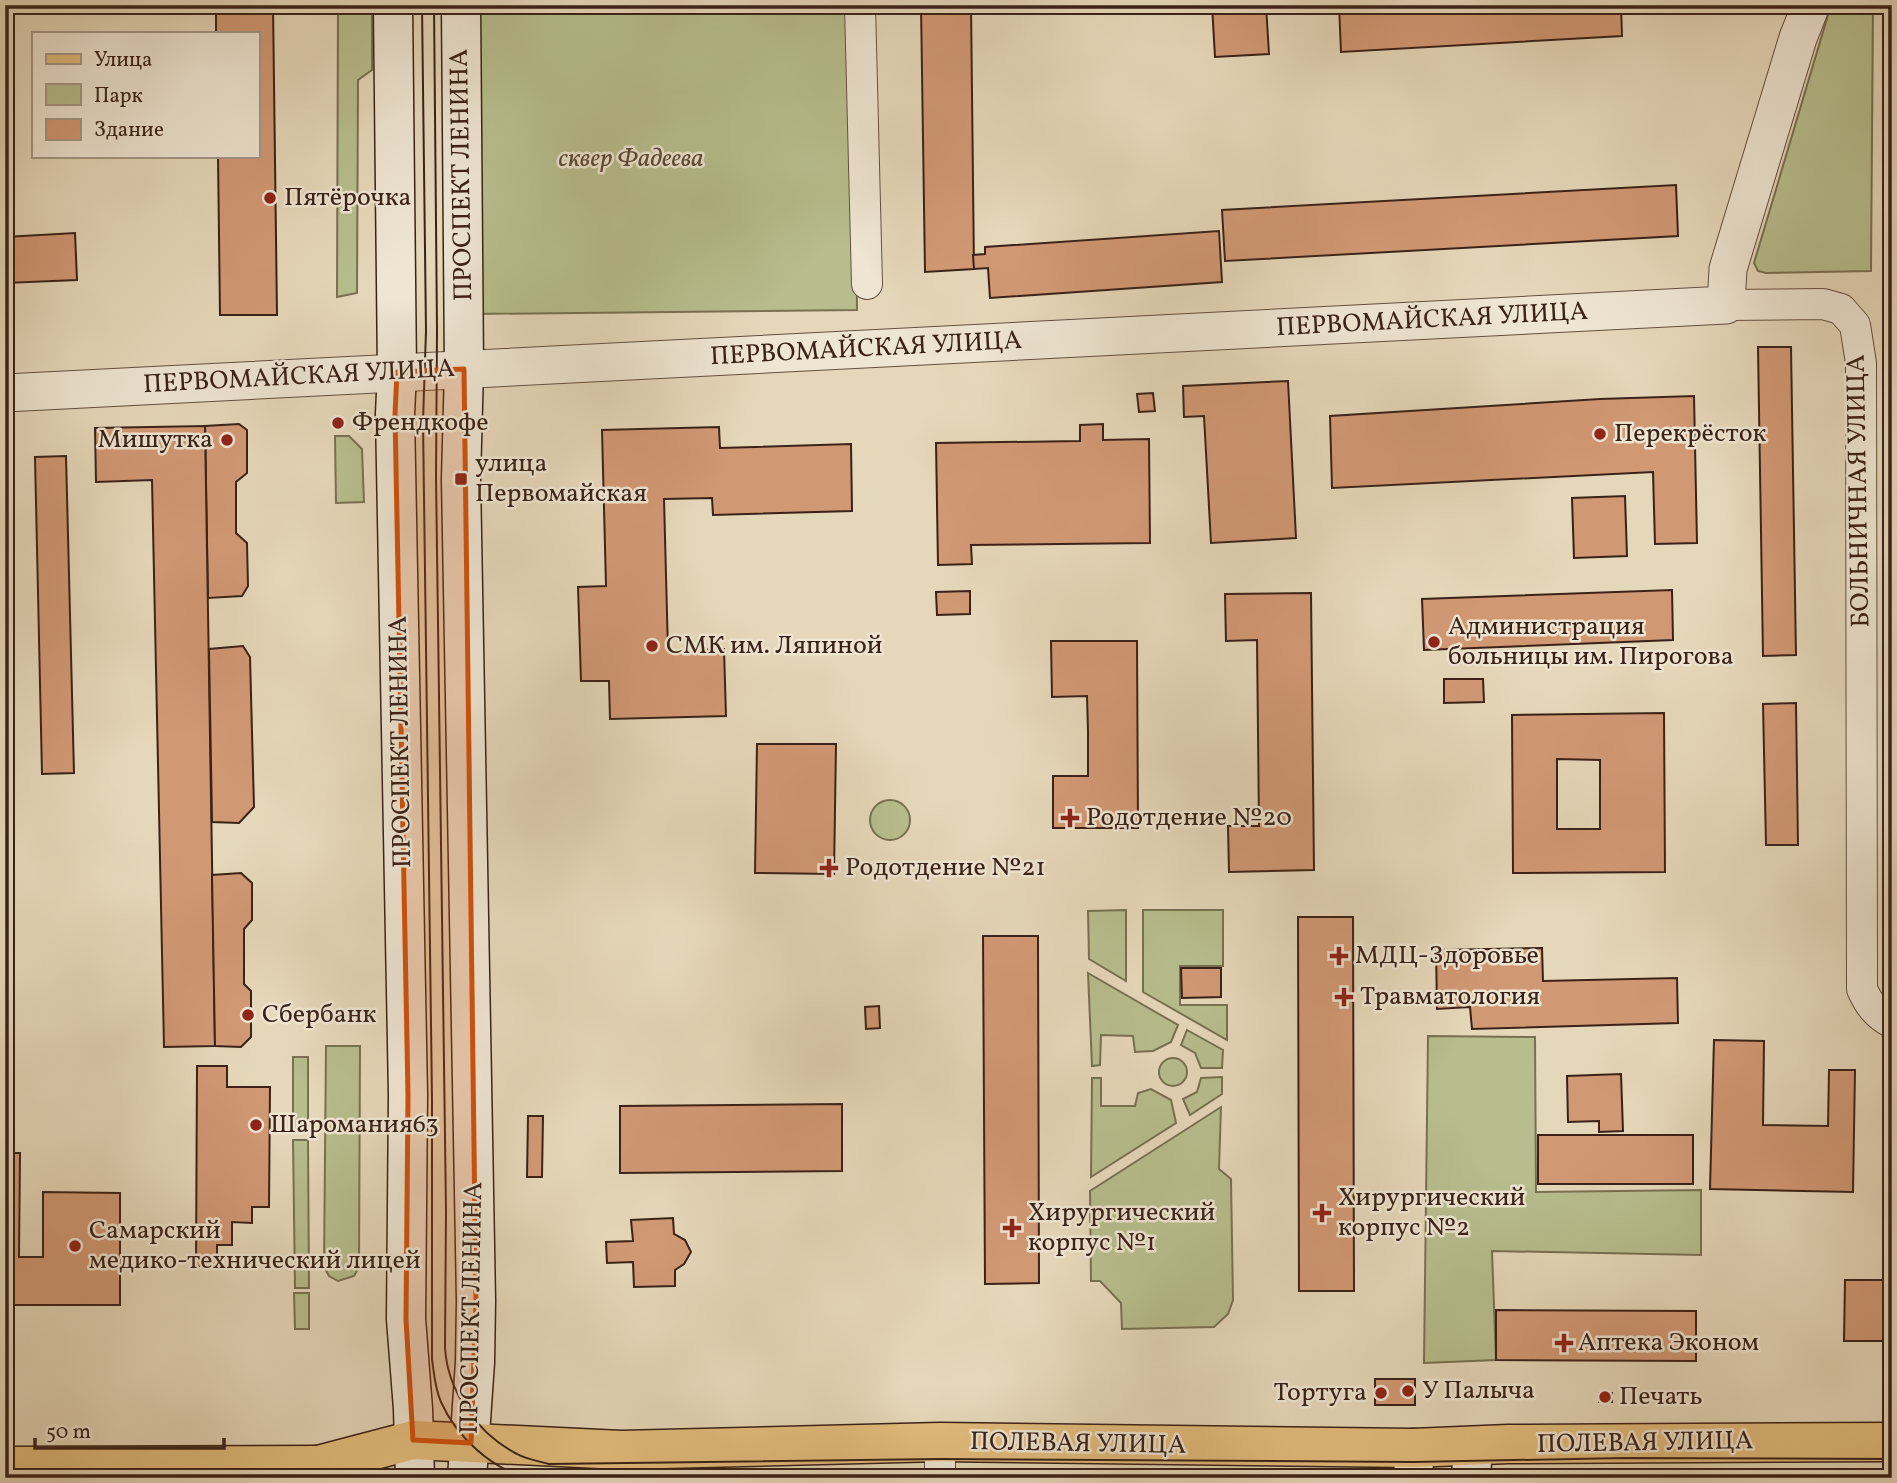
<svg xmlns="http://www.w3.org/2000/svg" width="1897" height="1483" viewBox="0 0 1897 1483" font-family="Vollkorn,serif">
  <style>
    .green { fill: #b7bd8d; stroke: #787052; stroke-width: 2 }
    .building { fill: #d19874; stroke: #3a2218; stroke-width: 2; fill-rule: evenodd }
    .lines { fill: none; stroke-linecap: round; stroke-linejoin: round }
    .minor-casing { stroke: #654f40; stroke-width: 32 }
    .tertiary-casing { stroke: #654f40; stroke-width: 39 }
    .secondary-casing { stroke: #3a2218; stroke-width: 41 }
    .primary-casing { stroke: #3a2218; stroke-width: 41 }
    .minor { stroke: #eee5d2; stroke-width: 30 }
    .tertiary { stroke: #eee5d2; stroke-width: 37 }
    .secondary { stroke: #eee5d2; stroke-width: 38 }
    .primary { stroke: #e2bc7c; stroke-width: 38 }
    .tram { stroke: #3a2218; stroke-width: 2 }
    .marked { fill: #ce510e; fill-opacity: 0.2; stroke: #ce510e; stroke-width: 5; stroke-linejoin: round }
    .poi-dot { fill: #8f2418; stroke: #eee5d2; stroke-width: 2.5 }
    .labels { text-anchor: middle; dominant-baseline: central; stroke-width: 5; stroke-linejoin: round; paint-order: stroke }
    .park-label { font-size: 26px; font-style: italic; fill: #594935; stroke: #eee5d2 }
    .street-label { font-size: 26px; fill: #3a2218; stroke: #eee5d2 }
    .poi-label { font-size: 26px; fill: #3a2218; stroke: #eee5d2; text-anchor: start }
  </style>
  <rect width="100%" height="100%" fill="#e5d7b9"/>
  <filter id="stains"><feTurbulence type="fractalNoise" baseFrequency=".00286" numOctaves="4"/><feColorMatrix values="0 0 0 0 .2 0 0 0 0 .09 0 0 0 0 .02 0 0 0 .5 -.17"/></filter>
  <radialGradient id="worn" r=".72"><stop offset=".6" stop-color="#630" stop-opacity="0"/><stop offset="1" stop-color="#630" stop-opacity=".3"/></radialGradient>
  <g class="green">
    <polygon points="338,5 372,5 372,70 358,80 357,293 337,297"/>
    <polygon points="472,5 855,5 857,310 474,314"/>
    <polygon points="1831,5 1873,5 1871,271 1766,273 1758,271 1754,263"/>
    <polygon points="335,436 349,436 362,449 364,502 336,503"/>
    <circle cx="890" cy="820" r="20"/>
    <polygon points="1126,910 1126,981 1089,959 1088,911"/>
    <polygon points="1143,910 1223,910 1223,966 1180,966 1180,1005 1227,1005 1227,1040 1143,992"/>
    <polygon points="1088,973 1178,1025 1171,1042 1153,1051 1135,1052 1133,1036 1101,1035 1100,1065 1092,1066"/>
    <polygon points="1187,1030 1223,1050 1222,1068 1201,1068 1195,1053 1181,1045"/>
    <polygon points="1428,1036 1535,1037 1536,1192 1701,1190 1701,1255 1492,1251 1496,1360 1424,1363"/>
    <polygon points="326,1046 360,1046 359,1267 354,1276 338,1281 329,1276 324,1267"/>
    <rect x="293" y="1057" width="15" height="71"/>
    <circle cx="1173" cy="1072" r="14"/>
    <polygon points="1222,1077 1222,1094 1190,1115 1183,1099 1197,1092 1201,1078"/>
    <polygon points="1092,1078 1101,1078 1101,1106 1135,1106 1138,1093 1151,1089 1171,1100 1176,1123 1091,1177"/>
    <polygon points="1221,1107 1219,1169 1231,1179 1233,1300 1228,1314 1214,1327 1122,1329 1121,1303 1100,1281 1091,1281 1090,1191"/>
    <polygon points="293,1140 308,1140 309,1288 295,1288"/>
    <polygon points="294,1293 309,1293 309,1329 295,1329"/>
  </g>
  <g class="building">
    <polygon points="216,5 273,5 277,315 220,315 218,156 257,156 257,33 216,33"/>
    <polygon points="921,5 971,5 974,269 925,272"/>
    <polygon points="1212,5 1266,5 1269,54 1215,57"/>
    <polygon points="1339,5 1621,5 1622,36 1341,52"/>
    <polygon points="1676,185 1678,236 1225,261 1222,210"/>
    <polygon points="1219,231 1222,282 990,298 988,268 974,269 973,255 985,254 985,247"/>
    <polygon points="75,233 77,280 5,283 5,237"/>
    <polygon points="1758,347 1791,347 1796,655 1763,656"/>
    <polygon points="1288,381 1296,538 1211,543 1204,416 1184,417 1183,386"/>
    <polygon points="1153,393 1155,411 1139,412 1137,394"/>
    <polygon points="1694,396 1697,543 1655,544 1653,472 1332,488 1330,416 1600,399"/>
    <polygon points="239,424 247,430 247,473 236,482 236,533 247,543 248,586 242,596 208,598 205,426"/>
    <polygon points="1103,424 1103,440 1149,439 1150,543 971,545 972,564 938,565 936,443 1080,441 1080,425"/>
    <polygon points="205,426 215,1046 164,1047 152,480 96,482 95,428"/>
    <polygon points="719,427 720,448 851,444 852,511 713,515 712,498 664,499 668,651 724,649 726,716 610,719 609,681 581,681 578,587 606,586 602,430"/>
    <polygon points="66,456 74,773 42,774 35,457"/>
    <polygon points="1625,496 1627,556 1574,558 1572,498"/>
    <polygon points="1672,590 1673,640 1424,650 1422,599"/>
    <polygon points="970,591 970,614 937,615 936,592"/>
    <polygon points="1311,593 1314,870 1229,872 1228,826 1259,826 1257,640 1226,641 1225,594"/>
    <polygon points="1051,641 1137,641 1138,828 1053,828 1053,776 1088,776 1088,731 1087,696 1052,697"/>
    <polygon points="243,646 250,657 254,807 239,823 212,822 209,649"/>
    <polygon points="1444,679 1483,679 1484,702 1444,703"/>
    <polygon points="5,703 7,703 8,737 5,738"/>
    <polygon points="1796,703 1798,845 1766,845 1763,704"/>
    <path d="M1664 713 1665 872 1513 873 1512 715ZM1557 759 1600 760V829H1557Z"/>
    <polygon points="757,744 836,744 834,874 755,873"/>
    <polygon points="5,760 9,760 10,835 5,835"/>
    <polygon points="241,873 252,883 252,920 244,929 244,984 251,991 251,1037 241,1047 215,1046 212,875"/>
    <polygon points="5,882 9,882 10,914 5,914"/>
    <polygon points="1298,917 1353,917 1354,1291 1299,1291"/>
    <polygon points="983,936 1038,936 1039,1283 985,1284"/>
    <polygon points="1542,948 1543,981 1677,978 1678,1023 1472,1029 1470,1007 1437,1009 1436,950"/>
    <polygon points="1181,968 1221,968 1221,997 1182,998"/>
    <polygon points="879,1006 880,1028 866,1029 865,1007"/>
    <polygon points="1714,1040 1764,1041 1763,1125 1828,1126 1829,1070 1855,1070 1853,1192 1710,1189"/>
    <polygon points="197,1066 227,1066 227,1087 270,1087 269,1207 252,1207 252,1223 232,1222 232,1245 217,1245 217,1266 196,1266"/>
    <polygon points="1621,1074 1623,1131 1599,1132 1599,1121 1568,1122 1567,1076"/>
    <polygon points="842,1104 842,1171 620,1173 620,1106"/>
    <polygon points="528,1116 543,1116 542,1177 527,1177"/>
    <rect x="1538" y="1135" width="155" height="49"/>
    <polygon points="5,1153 20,1153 19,1257 43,1257 43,1192 120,1193 120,1305 5,1305"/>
    <polygon points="673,1218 674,1234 685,1240 691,1252 684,1264 675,1270 675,1286 634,1287 633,1262 607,1263 606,1242 633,1241 631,1220"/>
    <polygon points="1845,1280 1892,1280 1892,1341 1844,1341"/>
    <polygon points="1496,1310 1696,1311 1696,1361 1496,1360"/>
    <rect x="1375" y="1379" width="40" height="26"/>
    <rect x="1599" y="1393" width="13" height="9"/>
  </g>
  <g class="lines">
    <defs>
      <g id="minor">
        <polyline points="860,5 867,284"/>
        <path d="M1726 305 1823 304 1841 309 1855 325 1861 363 1862 989C1869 1005 1877 1015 1892 1023"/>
        <polyline points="940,1478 940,1442"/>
      </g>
      <polyline id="tertiary" points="5,393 1726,305 1728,269 1798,38 1811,5"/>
      <g id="secondary">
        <polyline points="393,5 397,372 395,414 408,1095 406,1319 413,1409 415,1478"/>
        <polyline points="461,5 464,369 461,479 476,1301 475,1362 467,1478"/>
        <polyline points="1413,1448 1414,1478"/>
        <polyline points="1471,1478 1473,1446"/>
      </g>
      <g id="primary">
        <polyline points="318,1465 413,1440 621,1450 940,1442 1413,1448 1508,1444 1892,1442"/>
        <polyline points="5,1466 318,1465 344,1472"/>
      </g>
    </defs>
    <use href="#minor" class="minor-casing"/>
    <use href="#tertiary" class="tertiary-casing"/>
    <use href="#secondary" class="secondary-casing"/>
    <use href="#primary" class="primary-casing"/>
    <use href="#minor" class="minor"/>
    <use href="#tertiary" class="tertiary"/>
    <use href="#secondary" class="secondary"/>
    <use href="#primary" class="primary"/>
    <g class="tram">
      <path d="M422 5 426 331 423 421 432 1100V1359C434 1374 435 1389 441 1402 456 1436 492 1470 529 1478"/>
      <path d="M434 5 437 331 436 476 446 1211 445 1347C447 1391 478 1434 517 1454 526 1459 538 1461 549 1464L940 1459 1414 1462 1624 1458 1892 1459"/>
      <polyline points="617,1478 940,1472 1287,1477 1405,1477 1521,1473 1892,1475"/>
    </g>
  </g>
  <path class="marked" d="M464 369 476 1301 471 1443 413 1440 406 1319 408 1095 395 414 397 372Z"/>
  <g class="poi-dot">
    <circle cx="270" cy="198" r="7"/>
    <circle cx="338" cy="423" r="7"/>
    <circle cx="1600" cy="434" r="7"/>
    <circle cx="227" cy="440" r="7"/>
    <rect x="454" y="472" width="14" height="14" rx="3.5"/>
    <circle cx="1434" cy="642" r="7"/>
    <circle cx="652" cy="646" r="7"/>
    <path d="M1066.5 807.5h7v7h7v7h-7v7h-7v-7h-7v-7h7z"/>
    <path d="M825.5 857.5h7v7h7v7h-7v7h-7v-7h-7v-7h7z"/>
    <path d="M1335.5 945.5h7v7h7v7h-7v7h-7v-7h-7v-7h7z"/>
    <path d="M1340.5 986.5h7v7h7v7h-7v7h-7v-7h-7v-7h7z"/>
    <circle cx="248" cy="1015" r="7"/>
    <circle cx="256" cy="1125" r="7"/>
    <path d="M1318.5 1202.5h7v7h7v7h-7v7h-7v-7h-7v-7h7z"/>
    <path d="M1008.5 1217.5h7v7h7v7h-7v7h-7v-7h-7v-7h7z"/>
    <circle cx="75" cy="1246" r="7"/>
    <path d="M1560.5 1332.5h7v7h7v7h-7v7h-7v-7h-7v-7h7z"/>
    <circle cx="1408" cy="1391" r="7"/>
    <circle cx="1381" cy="1393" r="7"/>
    <circle cx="1605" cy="1397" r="7"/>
  </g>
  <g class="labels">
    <g class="park-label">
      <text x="631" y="159">сквер Фадеева</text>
    </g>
    <g class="street-label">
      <text transform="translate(462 175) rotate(-91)">ПРОСПЕКТ ЛЕНИНА</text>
      <text transform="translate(1432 320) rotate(-3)">ПЕРВОМАЙСКАЯ УЛИЦА</text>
      <text transform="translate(866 349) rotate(-3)">ПЕРВОМАЙСКАЯ УЛИЦА</text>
      <text transform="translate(299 377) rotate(-3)">ПЕРВОМАЙСКАЯ УЛИЦА</text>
      <text transform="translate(1859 491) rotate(-91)">БОЛЬНИЧНАЯ УЛИЦА</text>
      <text transform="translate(401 742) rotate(-91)">ПРОСПЕКТ ЛЕНИНА</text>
      <text transform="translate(472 1308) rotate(-89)">ПРОСПЕКТ ЛЕНИНА</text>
      <text transform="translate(1645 1443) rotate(-1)">ПОЛЕВАЯ УЛИЦА</text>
      <text transform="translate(1078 1444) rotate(1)">ПОЛЕВАЯ УЛИЦА</text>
    </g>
    <g class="poi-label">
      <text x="284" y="198">Пятёрочка</text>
      <text x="352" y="423">Френдкофе</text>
      <text x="1614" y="434">Перекрёсток</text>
      <text x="213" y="440" text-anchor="end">Мишутка</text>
      <text x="475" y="464">улица<tspan x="475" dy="30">Первомайская</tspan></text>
      <text x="1448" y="627">Администрация<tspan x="1448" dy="30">больницы им. Пирогова</tspan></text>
      <text x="666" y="646">СМК им. Ляпиной</text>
      <text x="1086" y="818">Родотдение №20</text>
      <text x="845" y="868">Родотдение №21</text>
      <text x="1355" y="956">МДЦ-Здоровье</text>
      <text x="1360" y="997">Травматология</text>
      <text x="262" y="1015">Сбербанк</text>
      <text x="270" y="1125">Шаромания63</text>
      <text x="1338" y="1198">Хирургический<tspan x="1338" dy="30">корпус №2</tspan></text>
      <text x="1028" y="1213">Хирургический<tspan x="1028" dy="30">корпус №1</tspan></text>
      <text x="89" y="1231">Самарский<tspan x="89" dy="30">медико-технический лицей</tspan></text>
      <text x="1578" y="1343">Аптека Эконом</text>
      <text x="1422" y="1391">У Палыча</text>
      <text x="1367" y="1393" text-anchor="end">Тортуга</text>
      <text x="1619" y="1397">Печать</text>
    </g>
  </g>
  <rect width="1897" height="1483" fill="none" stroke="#e5d7b9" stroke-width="28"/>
  <rect x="7" y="7" width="1883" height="1469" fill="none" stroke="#3a2218" stroke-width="3.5"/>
  <rect x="14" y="14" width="1869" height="1455" fill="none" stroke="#3a2218" stroke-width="2"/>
  <rect x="32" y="32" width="228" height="126" fill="#eee5d2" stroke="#a69788" stroke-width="2"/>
  <rect x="46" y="54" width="35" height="10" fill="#e2bc7c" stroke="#a69788" stroke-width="2"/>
  <text x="94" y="66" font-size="21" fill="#3a2218">Улица</text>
  <rect x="46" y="84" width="35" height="21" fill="#b7bd8d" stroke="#a69788" stroke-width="2"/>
  <text x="94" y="102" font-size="21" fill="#3a2218">Парк</text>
  <rect x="46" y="119" width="35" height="21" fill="#d19874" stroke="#a69788" stroke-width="2"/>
  <text x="94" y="136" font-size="21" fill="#3a2218">Здание</text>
  <path d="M35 1438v10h189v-10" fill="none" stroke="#3a2218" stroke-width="3.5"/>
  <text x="46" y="1438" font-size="21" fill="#3a2218" stroke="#eee5d2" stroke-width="5" paint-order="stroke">50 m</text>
  <rect width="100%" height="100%" filter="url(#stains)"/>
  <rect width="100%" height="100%" fill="url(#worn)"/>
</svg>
